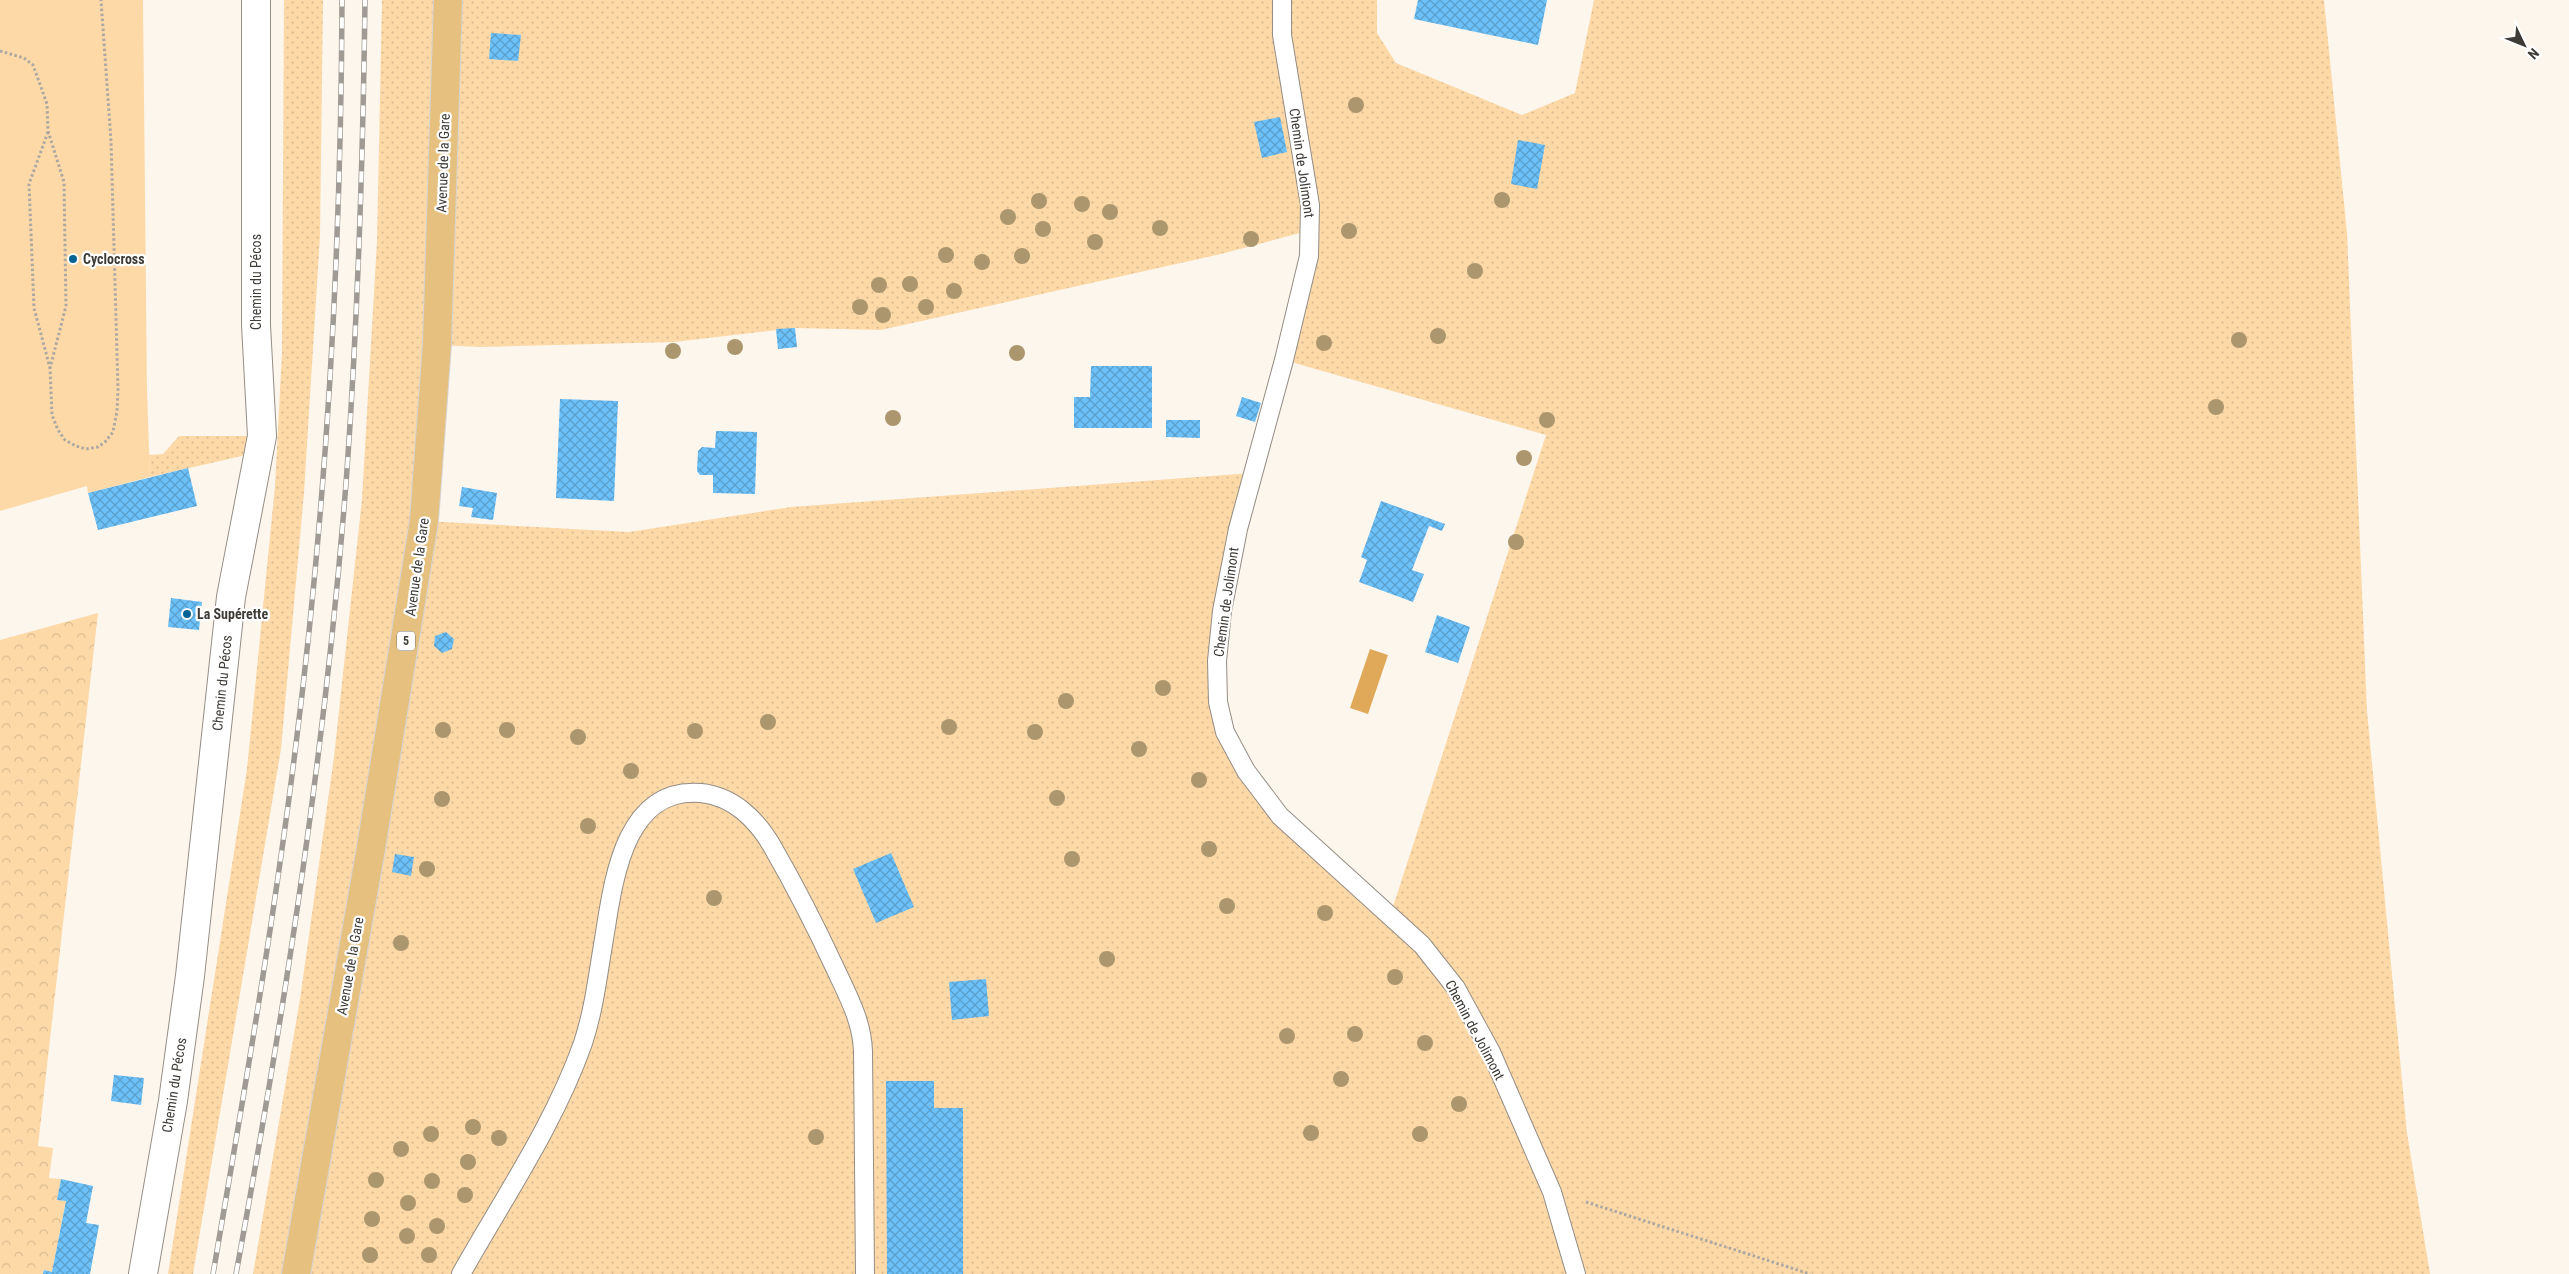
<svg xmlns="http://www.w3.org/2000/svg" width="2569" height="1274" viewBox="0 0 2569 1274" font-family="'Roboto Condensed',sans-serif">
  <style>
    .grass { fill: url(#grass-dots); fill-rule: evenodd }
    .park { fill: url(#park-crowns) }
    .pitch { fill: #fdd9a8 }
    .water { fill: #dfa959 }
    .building { fill: url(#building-cross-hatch) }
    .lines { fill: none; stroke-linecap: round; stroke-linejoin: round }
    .lane-casing { stroke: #948d85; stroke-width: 20 }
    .street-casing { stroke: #948d85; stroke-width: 30 }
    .primary-casing { stroke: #d5d4d3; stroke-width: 30 }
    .path { stroke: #ada8a1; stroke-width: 3; stroke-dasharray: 2.5 2.5; stroke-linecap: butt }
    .lane { stroke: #fff; stroke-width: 18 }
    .street { stroke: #fff; stroke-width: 28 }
    .primary { stroke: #e6c07e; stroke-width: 28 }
    .rail-casing { stroke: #9f9a93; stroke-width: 5.5 }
    .rail { stroke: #fff; stroke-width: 4; stroke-dasharray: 11; stroke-linecap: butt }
    .tree { fill: #ac966d }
    .poi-dot { fill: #036393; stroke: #fff; stroke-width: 2 }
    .labels { text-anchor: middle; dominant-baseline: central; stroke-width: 4.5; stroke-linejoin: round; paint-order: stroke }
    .shield { fill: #fff; stroke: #787673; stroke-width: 1 }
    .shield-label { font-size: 12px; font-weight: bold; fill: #3e3b37 }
    .street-label { font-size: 14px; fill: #3e3b37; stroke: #fff }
    .poi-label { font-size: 14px; font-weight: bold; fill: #3e3b37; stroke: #fff; text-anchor: start }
  </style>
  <defs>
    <pattern id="grass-dots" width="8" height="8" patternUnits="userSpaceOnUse" patternTransform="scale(1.25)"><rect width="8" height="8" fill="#fdd9a8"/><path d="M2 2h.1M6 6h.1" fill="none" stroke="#dabb91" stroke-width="1.8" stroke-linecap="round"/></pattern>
    <pattern id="park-crowns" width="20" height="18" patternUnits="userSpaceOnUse" patternTransform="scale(1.25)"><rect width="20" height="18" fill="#fdd9a8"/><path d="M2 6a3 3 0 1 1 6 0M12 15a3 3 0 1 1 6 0" fill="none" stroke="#dabb91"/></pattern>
    <pattern id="building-cross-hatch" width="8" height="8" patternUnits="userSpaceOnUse" patternTransform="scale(1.25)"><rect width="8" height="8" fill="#6cc1fa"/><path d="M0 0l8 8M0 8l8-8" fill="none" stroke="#5a9ecb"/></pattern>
  </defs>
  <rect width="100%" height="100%" fill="#fdf6ed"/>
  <g class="grass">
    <polygon points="284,0 323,0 320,236 304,493 281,749 193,1274 168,1274 247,769 275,486 282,352"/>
    <path d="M382 0H1377V33L1396 63 1522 115 1575 93 1594 0H2324L2347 233 2367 711 2407 1133 2430 1274H253L300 999 334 757 362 499 377 241ZM1311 230 1284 360 1546 435 1390 916 1246 771 1218 702 1238 529 1252 473 791 507 629 532 424 521 437 345 480 347 674 342 795 328 881 330 1221 254Z"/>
    <polygon points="179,436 262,436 259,452 150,477 149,455 163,454"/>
  </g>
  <polygon class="park" points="98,613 38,1146 53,1148 49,1178 61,1179 57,1200 66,1201 52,1272 44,1270 43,1274 0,1274 0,640"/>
  <polygon class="pitch" points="0,0 143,0 147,391 150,477 88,493 87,486 0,511"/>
  <polygon class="water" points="1370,649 1388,655 1368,714 1350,708"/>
  <g class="building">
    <polygon points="1418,0 1547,0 1538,45 1414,19"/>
    <polygon points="491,33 521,35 518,61 489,59"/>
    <polygon points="1280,117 1287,152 1262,158 1254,122"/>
    <polygon points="1518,140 1545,145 1537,189 1511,184"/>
    <polygon points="795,328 797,347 778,349 776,329"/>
    <polygon points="1091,366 1152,366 1152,428 1074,428 1074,397 1090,397"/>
    <polygon points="1242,397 1261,403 1255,422 1236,416"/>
    <polygon points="560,399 618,401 614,501 556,498"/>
    <polygon points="1166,420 1200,420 1200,438 1166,437"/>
    <polygon points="716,431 757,432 755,494 713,493 713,475 700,475 697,471 698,451 702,447 715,448"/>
    <polygon points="188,468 197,506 98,530 88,493"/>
    <polygon points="462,487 497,493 493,520 471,517 473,508 459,506"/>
    <polygon points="1381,501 1445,524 1442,531 1429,526 1412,570 1424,574 1413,602 1359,582 1367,560 1361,557"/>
    <polygon points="171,598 202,602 199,630 168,627"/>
    <polygon points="1437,615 1470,627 1458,663 1425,652"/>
    <polygon points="446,632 454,639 452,649 442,653 434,646 435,636"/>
    <polygon points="891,853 914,907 876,923 853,869"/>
    <polygon points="395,854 414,857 411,876 392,872"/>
    <polygon points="986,979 989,1016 952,1020 949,982"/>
    <polygon points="114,1075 144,1078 141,1105 111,1101"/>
    <polygon points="886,1081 934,1081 934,1108 963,1108 963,1274 887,1274"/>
    <polygon points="61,1179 93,1186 86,1223 99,1225 90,1274 43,1274 44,1270 52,1272 66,1201 57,1200"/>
  </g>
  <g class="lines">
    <defs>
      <g id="lane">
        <polyline points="1282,0 1282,35 1310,205 1309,256 1284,360 1238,529 1222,611 1217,661 1218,702 1225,732 1246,771 1280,816 1422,945 1456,988 1491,1052 1552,1192 1576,1274"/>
        <path d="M461 1274C503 1199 554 1125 583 1043 594 1010 598 974 604 939 613 884 623 786 701 793 733 796 757 820 772 846 795 886 816 927 835 968 848 996 862 1021 863 1051L865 1274"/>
      </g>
      <polyline id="street" points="143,1274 173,1101 190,976 231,597 262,436 256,325 256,0"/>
      <polyline id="primary" points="296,1274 371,848 424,521 437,344 448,0"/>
    </defs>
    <use href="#lane" class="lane-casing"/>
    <use href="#street" class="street-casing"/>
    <use href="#primary" class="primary-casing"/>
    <g class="path">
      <polyline points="0,51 24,58 33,65 47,104 48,131 64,182 66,306 50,368 52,415 58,430 65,440 76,446 86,449 98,447 105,442 113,432 117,411 118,389 111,141 101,0"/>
      <polyline points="48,132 29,184 34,308 50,368"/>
      <polyline points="1586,1202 1810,1274"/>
    </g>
    <use href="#lane" class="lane"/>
    <use href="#street" class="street"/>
    <use href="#primary" class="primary"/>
    <defs>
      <g id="rail">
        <path d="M213 1274C243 1100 273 927 295 752 327 502 341 251 342 0"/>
        <path d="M236 1274C285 1008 327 739 347 470 358 314 363 157 365 0"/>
      </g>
    </defs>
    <use href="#rail" class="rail-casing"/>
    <use href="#rail" class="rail"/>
  </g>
  <g class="tree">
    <circle cx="1356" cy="105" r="8"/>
    <circle cx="1502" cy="200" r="8"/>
    <circle cx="1039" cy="201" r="8"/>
    <circle cx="1082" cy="204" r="8"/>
    <circle cx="1110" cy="212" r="8"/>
    <circle cx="1008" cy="217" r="8"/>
    <circle cx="1160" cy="228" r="8"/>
    <circle cx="1043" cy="229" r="8"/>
    <circle cx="1349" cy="231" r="8"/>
    <circle cx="1251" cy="239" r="8"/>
    <circle cx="1095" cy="242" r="8"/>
    <circle cx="946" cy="255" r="8"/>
    <circle cx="1022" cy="256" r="8"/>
    <circle cx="982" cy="262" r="8"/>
    <circle cx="1475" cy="271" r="8"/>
    <circle cx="910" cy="284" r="8"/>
    <circle cx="879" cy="285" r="8"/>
    <circle cx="954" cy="291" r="8"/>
    <circle cx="860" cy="307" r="8"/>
    <circle cx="926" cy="307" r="8"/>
    <circle cx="883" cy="315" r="8"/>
    <circle cx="1438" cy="336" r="8"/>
    <circle cx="2239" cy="340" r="8"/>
    <circle cx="1324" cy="343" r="8"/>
    <circle cx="735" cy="347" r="8"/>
    <circle cx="673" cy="351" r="8"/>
    <circle cx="1017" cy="353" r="8"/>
    <circle cx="2216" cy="407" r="8"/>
    <circle cx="893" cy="418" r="8"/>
    <circle cx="1547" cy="420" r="8"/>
    <circle cx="1524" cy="458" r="8"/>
    <circle cx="1516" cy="542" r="8"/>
    <circle cx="1163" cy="688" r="8"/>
    <circle cx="1066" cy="701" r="8"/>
    <circle cx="768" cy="722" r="8"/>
    <circle cx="949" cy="727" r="8"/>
    <circle cx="443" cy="730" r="8"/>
    <circle cx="507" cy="730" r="8"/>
    <circle cx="695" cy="731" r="8"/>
    <circle cx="1035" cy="732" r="8"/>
    <circle cx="578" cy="737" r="8"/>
    <circle cx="1139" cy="749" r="8"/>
    <circle cx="631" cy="771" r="8"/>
    <circle cx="1199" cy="780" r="8"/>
    <circle cx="1057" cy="798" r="8"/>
    <circle cx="442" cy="799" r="8"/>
    <circle cx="588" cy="826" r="8"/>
    <circle cx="1209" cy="849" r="8"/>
    <circle cx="1072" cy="859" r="8"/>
    <circle cx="427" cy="869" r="8"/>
    <circle cx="714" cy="898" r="8"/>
    <circle cx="1227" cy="906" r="8"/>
    <circle cx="1325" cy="913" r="8"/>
    <circle cx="401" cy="943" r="8"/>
    <circle cx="1107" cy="959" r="8"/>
    <circle cx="1395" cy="977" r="8"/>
    <circle cx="1355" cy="1034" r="8"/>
    <circle cx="1287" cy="1036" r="8"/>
    <circle cx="1425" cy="1043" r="8"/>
    <circle cx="1341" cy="1079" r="8"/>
    <circle cx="1459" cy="1104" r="8"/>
    <circle cx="473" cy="1127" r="8"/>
    <circle cx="1311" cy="1133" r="8"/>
    <circle cx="431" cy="1134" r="8"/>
    <circle cx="1420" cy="1134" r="8"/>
    <circle cx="816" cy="1137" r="8"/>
    <circle cx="499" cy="1138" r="8"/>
    <circle cx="401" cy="1149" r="8"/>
    <circle cx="468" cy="1162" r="8"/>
    <circle cx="376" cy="1180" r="8"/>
    <circle cx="432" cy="1181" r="8"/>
    <circle cx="465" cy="1195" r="8"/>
    <circle cx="408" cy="1203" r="8"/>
    <circle cx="372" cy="1219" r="8"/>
    <circle cx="437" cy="1226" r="8"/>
    <circle cx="407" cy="1236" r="8"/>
    <circle cx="370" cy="1255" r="8"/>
    <circle cx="429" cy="1255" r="8"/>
  </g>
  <g class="poi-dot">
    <circle cx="73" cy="259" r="5"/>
    <circle cx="187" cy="614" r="5"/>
  </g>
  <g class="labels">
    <rect class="shield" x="397" y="631.5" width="18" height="19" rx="4"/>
    <g class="shield-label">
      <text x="406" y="641">5</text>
    </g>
    <g class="street-label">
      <text transform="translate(443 163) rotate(-88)">Avenue de la Gare</text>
      <text transform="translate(1302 163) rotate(82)">Chemin de Jolimont</text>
      <text transform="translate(256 282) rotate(-90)">Chemin du Pécos</text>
      <text transform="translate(417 567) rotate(-82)">Avenue de la Gare</text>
      <text transform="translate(1226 602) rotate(-82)">Chemin de Jolimont</text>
      <text transform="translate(222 683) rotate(-84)">Chemin du Pécos</text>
      <text transform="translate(350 966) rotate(-80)">Avenue de la Gare</text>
      <text transform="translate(1475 1030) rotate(62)">Chemin de Jolimont</text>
      <text transform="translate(174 1085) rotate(-81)">Chemin du Pécos</text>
    </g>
    <g class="poi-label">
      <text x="83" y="259">Cyclocross</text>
      <text x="197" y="614">La Supérette</text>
    </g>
  </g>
  <g transform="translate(2524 45) rotate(133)" stroke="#ffffff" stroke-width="4" paint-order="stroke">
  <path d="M0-4L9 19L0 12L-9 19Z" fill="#3e3b37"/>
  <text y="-8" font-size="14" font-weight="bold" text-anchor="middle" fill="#3e3b37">N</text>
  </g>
</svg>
